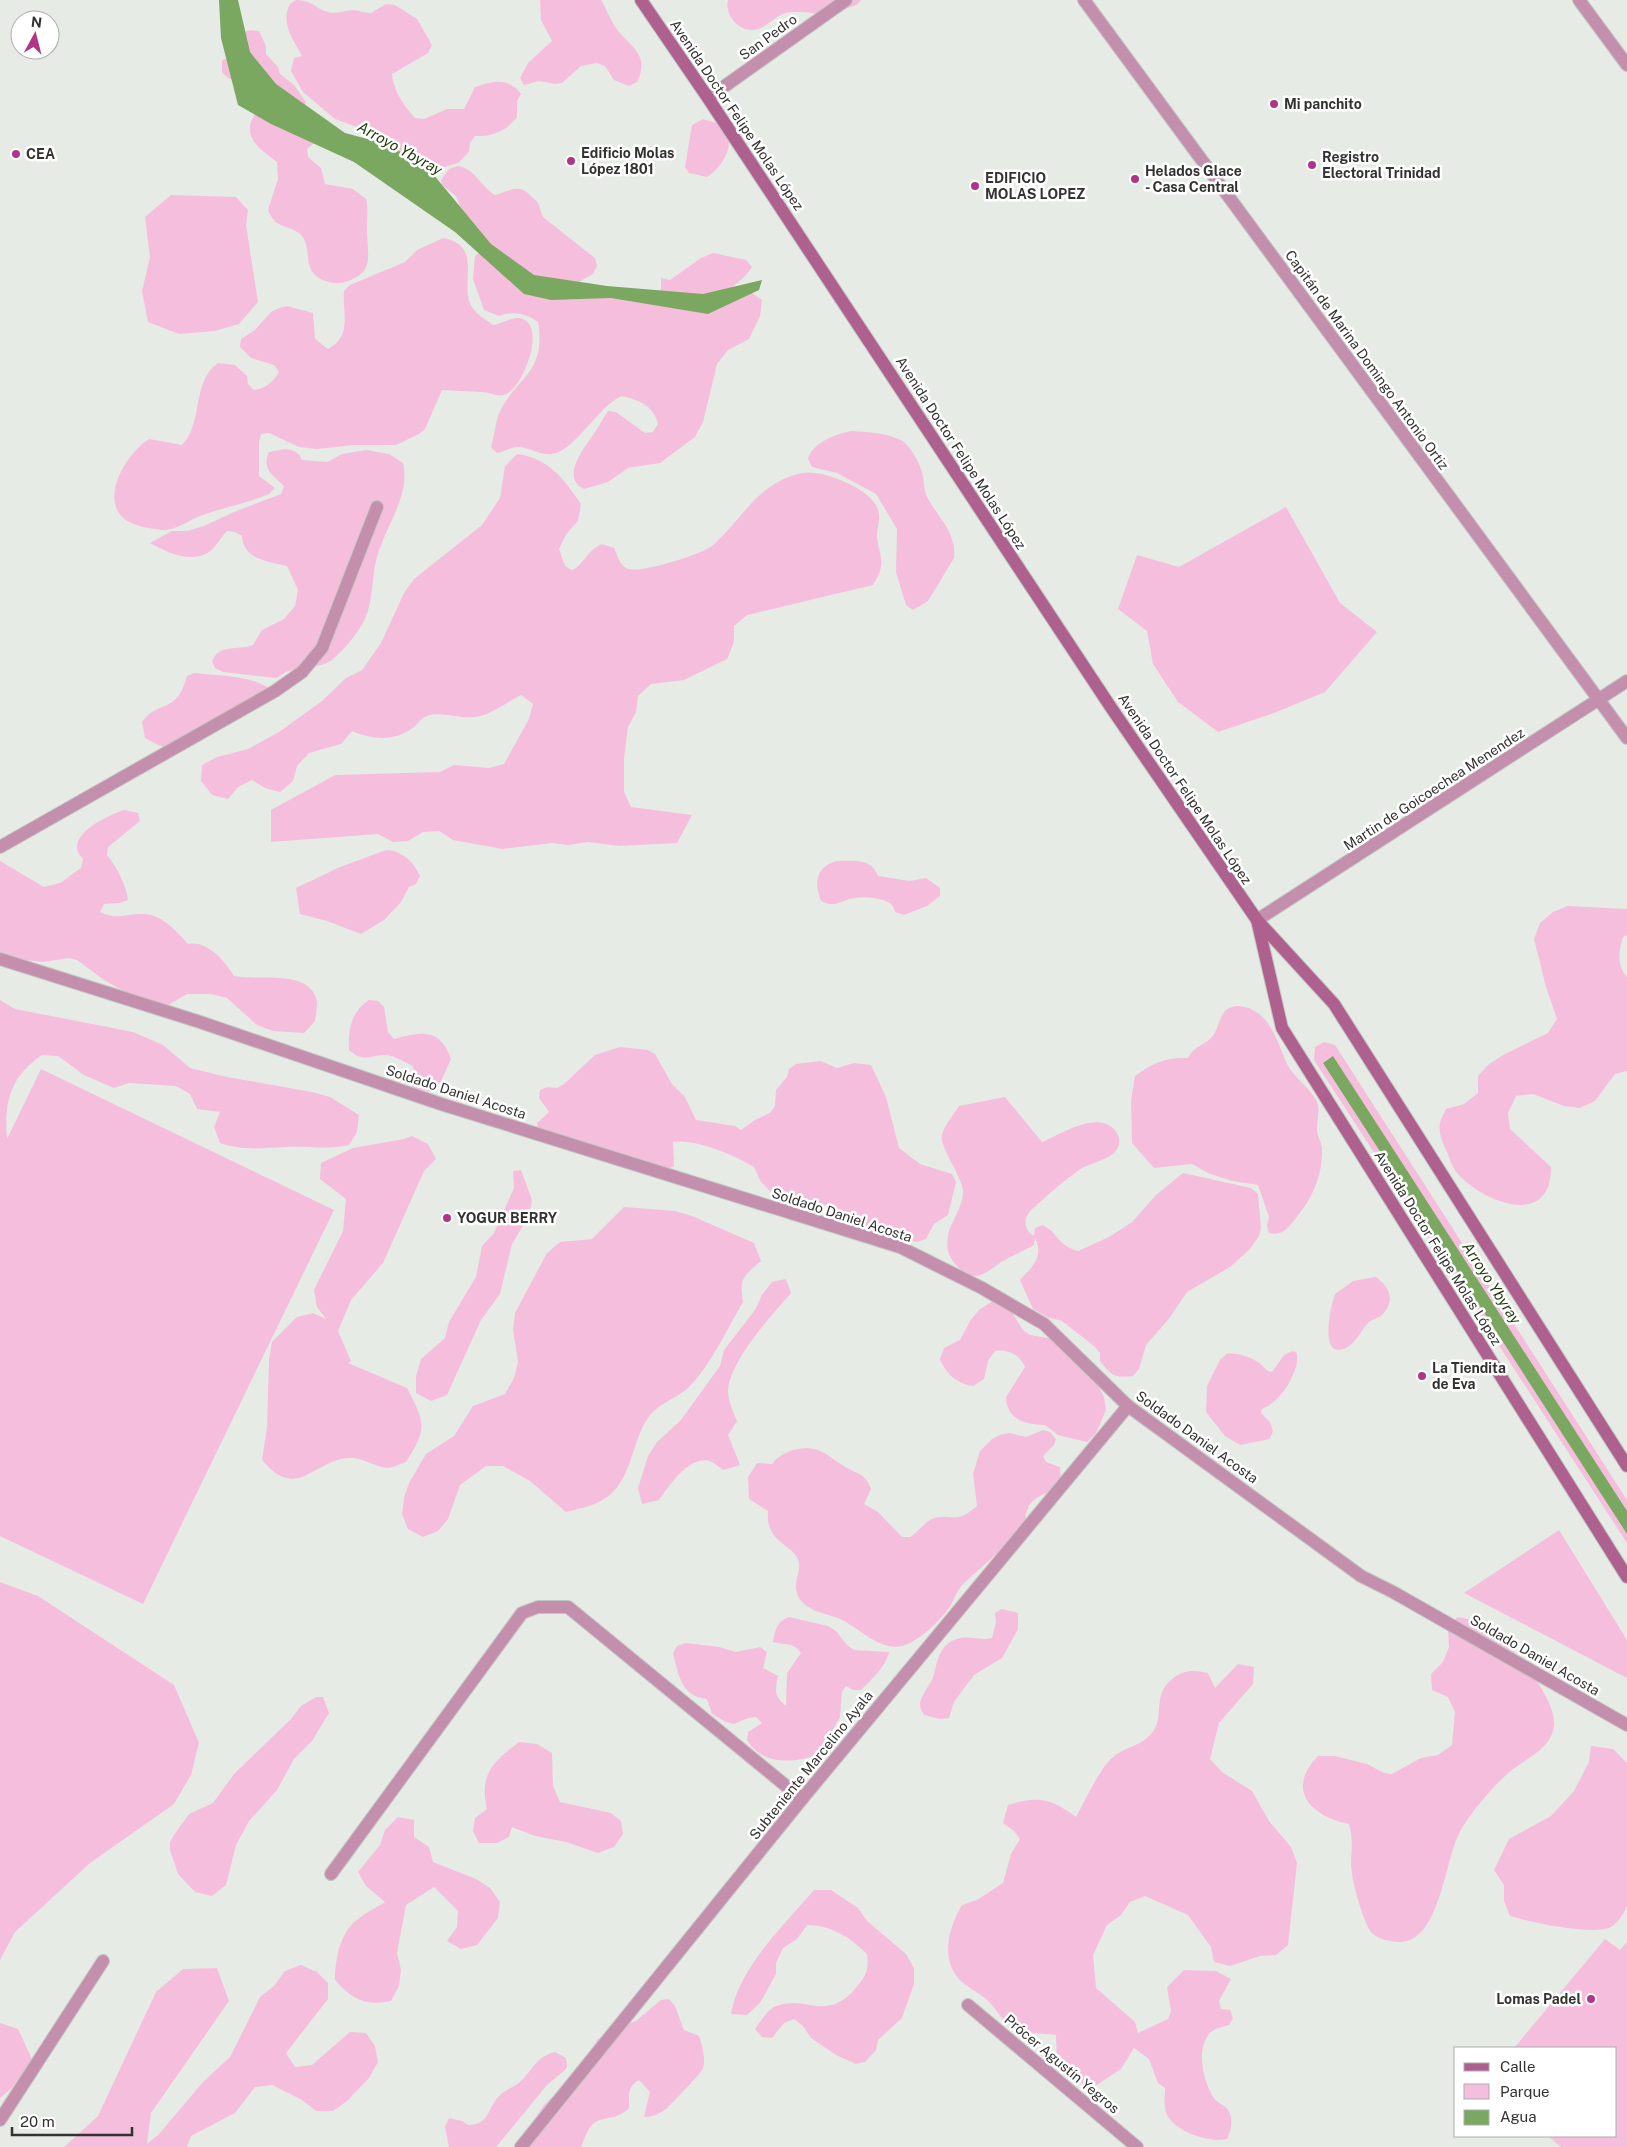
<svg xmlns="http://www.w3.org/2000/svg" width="1627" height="2147" viewBox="0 0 1627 2147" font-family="'Public Sans',sans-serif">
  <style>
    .green { fill: #f6bedd }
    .water { fill: #7aa860 }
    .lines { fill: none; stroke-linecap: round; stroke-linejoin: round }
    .street-casing { stroke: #c3c6c1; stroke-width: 14 }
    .secondary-casing { stroke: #c3c6c1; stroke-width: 14 }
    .street { stroke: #c48ead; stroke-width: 12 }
    .secondary { stroke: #ae608f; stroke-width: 12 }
    .poi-dot { fill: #b03587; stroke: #fff; stroke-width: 2 }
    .labels { text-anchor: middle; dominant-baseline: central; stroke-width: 5; stroke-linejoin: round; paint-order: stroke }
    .street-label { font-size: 14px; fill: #323331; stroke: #fff }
    .poi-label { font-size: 14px; font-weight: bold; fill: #323331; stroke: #fff; text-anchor: start }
    .water-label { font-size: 15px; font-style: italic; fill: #1b3905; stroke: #fff }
  </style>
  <rect width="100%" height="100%" fill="#e7ebe5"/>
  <g class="green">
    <path d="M296 0C316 1 313 8 328 12 338 15 346 9 355 10 361 11 365 13 371 13L386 4 395 5 417 19 432 45 428 53 392 74C393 90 404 106 415 118L424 119 447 109H464L475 87C493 81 508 77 521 94L517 101V117C507 131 491 137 475 136L470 143 469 152 458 163 435 170 410 164 375 143 365 130 335 119 303 92 291 71 294 58 302 56C293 39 280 23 290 4Z"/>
    <path d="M540 0H601C606 8 609 17 614 25 627 46 652 53 637 82L629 86 614 80 605 66 597 63 581 66 562 83 555 84 539 81 524 85 520 78 528 63 552 41 541 20Z"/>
    <path d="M728 0H861C858 5 853 6 848 8 825 19 816 11 792 12 778 12 770 25 758 29 741 35 724 16 728 0Z"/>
    <polygon points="251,30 259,31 266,46 266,54 278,67 280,74 294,85 306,102 302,112 228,78 222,72 222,60 235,57 242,32"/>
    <path d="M257 111 316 136 313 144 307 149 308 157 321 168 325 184 353 189 366 199C369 210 366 222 367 233 368 258 374 273 345 282 337 285 323 282 316 276 303 265 312 244 300 234 288 224 276 230 268 210L278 179 277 162C258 148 239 135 257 111Z"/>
    <path d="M703 119C709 121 717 122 722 126 738 142 723 167 707 177L689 173 685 167 692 125Z"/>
    <path d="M458 166C476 169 480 186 495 195 508 192 517 183 529 194 531 197 536 200 538 203 541 209 540 212 544 218L595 258 597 266 593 274 579 282 529 278 514 269 465 219 456 196 442 185 441 180 449 169Z"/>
    <polygon points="171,195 236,197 248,210 246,225 258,302 239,324 215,331 179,334 148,322 142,291 150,257 145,217"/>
    <path d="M443 238C480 245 463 274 469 301 472 312 485 319 493 325 501 324 512 317 519 318 549 322 523 390 504 395 497 397 489 392 481 392 468 391 455 391 442 390L425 429 419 434 396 445H354L317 449 299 447 269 433 261 434 259 442V476L275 488 269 494C248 503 225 507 203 515 190 519 178 530 163 530 151 529 132 526 123 518 100 496 128 452 149 439L182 445C204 422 191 382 218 363L235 365 247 376 248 384 254 390C265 389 274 381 279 372L274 365 251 358 240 347 241 339 255 330 271 312 279 308 287 306 313 313 315 339 328 349C353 336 342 312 344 291L350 285 405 262 417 250Z"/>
    <path d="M479 253 503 270 598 292 711 311 719 309 748 290 762 300 760 316 749 339 728 350 717 364 703 422 695 437 660 463 628 468 608 482 584 489C559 477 586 446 595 432 600 425 603 418 608 411L616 412 645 433 653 432 658 424C653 405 640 401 622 396 601 403 575 451 552 454 542 456 529 447 518 447 510 447 505 452 497 453L491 447C494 437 495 426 498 416 513 378 547 376 538 322 526 313 512 311 499 316L484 310 473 279 475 256Z"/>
    <path d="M713 253 746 260 752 267C745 279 719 300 704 301 691 302 674 294 661 291V278L670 280 701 258Z"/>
    <path d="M852 431C868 432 886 433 901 440 911 446 921 465 923 476 924 484 924 492 928 499 939 518 957 534 954 558L928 601 913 610 906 605 896 572 897 529 876 494 837 473 812 467 808 459C813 442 836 434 852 431Z"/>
    <path d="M285 449C293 450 299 452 302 460L327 462 342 454 366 450 389 454 403 463C411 495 385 527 377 557 371 578 374 601 364 621 356 635 346 648 333 659 317 672 293 663 277 678L223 672 215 668 212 661C220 643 238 651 253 645L262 630 284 619 295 606 298 590 287 566C268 562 243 559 242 536L235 532 227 531C221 537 216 547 209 552 191 564 166 552 150 543L172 531H187L204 526 234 512 281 494 284 486C273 476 261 468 269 452Z"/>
    <path d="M517 454C550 459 563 478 581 504L578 521 567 533 559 549 565 566 572 570C584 565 585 552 602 544L614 548C618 556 619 565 628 569 642 573 700 555 712 546 742 520 758 482 802 473 821 469 866 487 876 505 883 519 876 526 877 538 881 561 886 563 873 585L747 615 734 626V642L727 659 684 680 651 684 638 696 636 712 628 727 624 759V792L631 807 692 815 677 843 620 846 587 842 569 845 552 843 502 849 453 840 439 831 423 832 408 841 393 842 378 834 271 842V810L335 775 440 772 454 765 489 768 504 764 529 719 533 704 521 695C507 702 491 715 475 717 460 719 444 712 429 715 422 717 419 723 414 727 394 742 373 740 352 731L341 744 309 753 297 766 293 781 280 792 265 788 252 780 238 787 228 799 212 795 201 781 202 765 217 757 248 749 279 732 322 701 346 678 362 670 381 643 404 593 414 579 482 525 500 498 505 466Z"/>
    <polygon points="1286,507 1340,603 1377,632 1325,692 1274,713 1218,732 1178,702 1153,664 1147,631 1118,609 1137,555 1179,567"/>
    <path d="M194 673C218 676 249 675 269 688L176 748 160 746 145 738 142 722C160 698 176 716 187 676Z"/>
    <path d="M124 810 138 813 140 821 108 847 107 855C117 867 126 885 128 900L120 903 104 904 100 912C116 920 126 914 142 914 161 913 176 931 188 944 207 940 225 961 234 976 257 981 312 968 317 1002 317 1008 316 1015 315 1021L304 1033 273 1031 257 1025 227 998 211 994H187L165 1007 140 1000 104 980 77 960 69 958 43 962 17 959 0 952V861L44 887 60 883 81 868 83 859C61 837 106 816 124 810Z"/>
    <path d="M386 850C401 850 414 862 420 876L416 884 409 887 401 902 384 920 361 934 327 921 300 914 296 888 340 867Z"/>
    <path d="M836 861C853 861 872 858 878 876L910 881 926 878 940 888V896L927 906 904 915 895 912C894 910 894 907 892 905 886 897 859 896 850 899 838 902 835 908 821 901 814 883 816 867 836 861Z"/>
    <path d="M1568 906 1627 909V935L1623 937C1619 951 1616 965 1627 977V1071L1615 1074 1595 1101 1580 1108 1564 1106 1533 1094 1516 1096 1508 1113 1510 1129 1551 1167C1552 1229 1483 1203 1457 1173 1452 1167 1450 1159 1447 1152 1443 1144 1438 1133 1440 1123 1441 1118 1444 1114 1446 1109L1464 1104 1478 1093V1076L1488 1065 1503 1055 1548 1033 1557 1019 1546 987 1534 939 1540 923 1553 912Z"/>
    <path d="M0 1000 15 1009 133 1032 163 1045 190 1068 227 1077 312 1092 330 1097 359 1115 357 1132 349 1145C328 1150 308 1146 286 1147 262 1148 243 1151 220 1143L214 1127 220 1112 197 1109 190 1094 176 1086 129 1083 114 1088 84 1075 58 1056 42 1055C10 1077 4 1102 7 1139L41 1069 334 1210 143 1604 0 1536Z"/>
    <path d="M369 1000 378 1001 384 1007 388 1032 394 1039C421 1032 440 1027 451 1059L441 1081 436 1088 429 1092 413 1088 409 1081 414 1074 413 1066C406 1063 395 1056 387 1055 371 1054 365 1064 349 1050 348 1029 351 1012 369 1000Z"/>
    <path d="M1236 1006C1269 1007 1276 1039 1287 1064 1294 1077 1308 1086 1316 1100 1321 1109 1317 1119 1317 1129 1317 1136 1321 1141 1322 1148 1323 1174 1313 1198 1296 1218 1288 1228 1283 1236 1269 1233L1267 1225 1269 1217 1258 1185 1232 1181 1208 1173 1192 1164 1154 1168 1132 1143 1131 1101 1135 1076C1153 1063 1165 1057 1188 1058 1195 1045 1202 1047 1211 1038 1222 1026 1217 1009 1236 1006Z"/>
    <polygon points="1324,1042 1335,1045 1627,1500 1627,1543 1314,1060 1315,1047"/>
    <path d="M620 1047 648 1050 655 1054 672 1084 685 1097 696 1120 735 1126 741 1130 755 1120 770 1113 775 1106 776 1090 787 1077 789 1069 796 1064 821 1061 837 1068 854 1063 871 1065 886 1097 899 1148 920 1164 952 1174 956 1182 948 1215 934 1224 926 1239 918 1242 895 1238 863 1230 827 1205H810L772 1193 761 1182 754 1167C735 1155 694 1138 673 1142L674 1166 666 1170 538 1131 537 1123 549 1112 539 1098 540 1090 547 1087 557 1088 564 1084 595 1055Z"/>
    <path d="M1005 1097 1042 1142C1061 1134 1104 1106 1118 1135 1121 1141 1119 1148 1114 1153 1106 1160 1092 1163 1082 1168 1064 1180 1047 1196 1031 1210 1023 1219 1023 1229 1034 1236L1035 1228 1042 1225C1060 1233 1055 1244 1078 1251L1109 1237 1132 1222 1156 1195 1183 1173 1251 1188 1258 1194 1261 1228 1259 1236 1249 1250 1230 1267 1187 1292 1168 1320 1146 1345 1139 1369 1133 1376C1114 1378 1112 1376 1100 1361V1353L1094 1346 1062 1321 1047 1317 1033 1309 1020 1280C1033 1266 1044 1257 1035 1238L1034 1245C1024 1251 1013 1255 1003 1261 987 1271 976 1286 957 1266 948 1256 946 1249 948 1235 951 1221 963 1207 963 1192 963 1177 939 1147 942 1135 944 1126 954 1114 959 1106Z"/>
    <path d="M412 1136 428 1144 436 1159 424 1171 383 1263 351 1300 338 1331 351 1361 348 1363 407 1388C425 1423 428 1428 406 1462 400 1464 393 1468 387 1468 375 1467 363 1457 350 1458 313 1459 298 1503 262 1460L267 1428 269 1359 272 1342 297 1317 313 1313 326 1319 317 1307 314 1290 343 1231 346 1199 320 1179 321 1163 353 1148 404 1139Z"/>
    <polygon points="521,1170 532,1200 529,1216 512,1244 500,1294 481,1320 447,1395 431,1401 416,1393 416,1376 421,1359 445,1338 449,1322 476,1277 482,1246 494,1233 514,1188 513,1171"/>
    <path d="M624 1207 675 1211 692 1216 754 1243 761 1261C743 1276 739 1279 743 1302 727 1329 712 1363 690 1386 677 1399 658 1403 648 1418 629 1446 633 1485 599 1502 589 1507 577 1509 566 1512L530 1481 503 1466H486L460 1485 448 1519 438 1531 423 1537 408 1529 402 1514 404 1498 409 1483 426 1454 454 1436 473 1406 505 1394 514 1378 518 1362 513 1330 515 1313 547 1253 560 1242 592 1239Z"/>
    <path d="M1376 1277C1390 1287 1396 1301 1382 1315 1379 1318 1373 1319 1369 1322 1361 1330 1357 1342 1346 1348 1318 1361 1331 1305 1335 1294L1353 1281Z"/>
    <path d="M786 1279 791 1293C772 1315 730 1360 728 1391 728 1401 733 1411 737 1421L728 1435 740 1465 723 1470C719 1467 714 1463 710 1461 689 1455 669 1486 659 1500L642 1504 638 1488 648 1456 657 1442 681 1420 720 1366 724 1350 755 1310 762 1295 772 1282Z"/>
    <path d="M993 1301 1009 1308 1023 1330 1030 1335 1052 1339 1094 1377 1104 1397 1106 1410 1096 1433 1087 1442 1058 1435 1045 1425C1026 1424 1007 1421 1006 1397L1025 1367C1020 1355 1008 1349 995 1351L988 1361 984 1379 973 1386C957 1384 946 1374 940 1359L944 1348 960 1340 970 1321 979 1310Z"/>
    <path d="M1292 1351 1296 1352C1302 1366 1284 1395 1272 1403 1269 1406 1265 1407 1262 1409L1261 1413 1270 1422 1273 1431 1270 1439 1240 1445 1225 1436 1206 1412 1207 1386 1220 1360 1226 1354C1236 1352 1250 1357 1258 1362 1264 1366 1265 1371 1272 1372L1284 1355Z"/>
    <path d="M1043 1430 1050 1432 1056 1439 1054 1445 1043 1456 1046 1462 1060 1467C1065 1499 1033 1488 1027 1511 1025 1515 1026 1522 1026 1527 1006 1545 985 1564 964 1583 958 1589 955 1597 951 1605 941 1620 920 1641 902 1646 881 1651 861 1630 844 1621 828 1612 800 1613 796 1589 795 1581 800 1572 799 1563 796 1544 765 1545 768 1511L749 1499 748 1477 757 1463 772 1464C781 1451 803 1445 818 1450 828 1454 837 1462 845 1467 858 1474 866 1474 871 1489L864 1504 878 1512 902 1537H910C918 1532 924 1523 932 1519 951 1512 955 1526 977 1506L973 1474 980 1451 992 1439 1000 1435 1009 1433 1026 1437Z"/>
    <polygon points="1559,1530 1627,1640 1627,1678 1464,1593"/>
    <polygon points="0,1582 38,1596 174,1685 199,1743 191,1775 174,1804 90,1863 15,1932 0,1960"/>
    <path d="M1002 1609 1018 1613V1629L1006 1651 1002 1658 974 1675 954 1702 949 1718 940 1719 924 1715C922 1711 920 1709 920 1704 921 1696 928 1687 932 1680 938 1664 937 1645 957 1639 969 1635 980 1641 992 1638L996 1622 995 1613Z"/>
    <path d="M789 1617 828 1626 836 1631 847 1645 854 1650 889 1652C886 1667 872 1679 861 1690H853L846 1686 842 1692 840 1717 819 1754C794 1764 762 1765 747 1740L748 1732 762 1723 756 1717 748 1718 734 1724 726 1722 712 1714 707 1699C681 1697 678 1673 673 1653L677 1646 686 1643 719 1647 736 1652 760 1647 767 1652 763 1668 778 1676C775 1690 774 1696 786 1706L787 1673 801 1653C794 1642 785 1645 773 1642 775 1630 777 1621 789 1617Z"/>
    <path d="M1457 1617C1469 1619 1479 1621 1489 1628 1511 1644 1557 1698 1554 1726 1551 1751 1521 1760 1505 1776 1490 1790 1473 1810 1462 1828 1444 1855 1442 1945 1397 1942 1389 1941 1378 1939 1372 1933 1364 1925 1353 1884 1352 1873 1349 1854 1355 1846 1349 1824 1311 1816 1285 1790 1318 1756H1335L1367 1764 1384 1773 1392 1774 1421 1758 1438 1755 1452 1745 1455 1712 1448 1697 1432 1690 1431 1674 1443 1662 1449 1647 1448 1631Z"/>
    <path d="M1238 1664 1254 1667 1253 1684 1219 1723 1210 1759 1222 1772 1252 1791 1269 1821 1291 1847 1297 1863 1288 1945 1276 1955 1260 1956 1230 1966 1214 1962 1211 1947 1188 1915 1145 1896 1130 1902 1121 1915 1107 1925 1093 1955 1096 1988 1135 2022 1138 2033 1168 2019 1171 2011 1167 1987 1184 1970 1216 1971 1231 1979 1219 2001 1221 2009 1230 2010 1233 2018 1229 2025C1223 2027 1216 2028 1211 2032 1195 2047 1203 2082 1214 2098 1217 2103 1225 2105 1228 2110 1234 2118 1231 2132 1227 2139 1209 2143 1176 2132 1167 2115 1163 2107 1165 2096 1165 2088L1158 2083 1149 2059 1134 2048 1121 2069 1092 2088 1069 2077 1057 2066 1056 2035C1041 2033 1020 2034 1008 2024 999 2017 994 2005 985 1998 978 1993 970 1988 963 1983 939 1962 948 1929 962 1905L977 1900 1003 1883 1011 1854 1020 1839 1014 1831 1003 1823 1008 1805C1039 1796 1050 1798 1076 1817 1085 1801 1100 1768 1112 1758 1124 1747 1141 1746 1151 1734 1166 1717 1151 1696 1172 1679 1184 1669 1194 1670 1208 1673L1215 1688Z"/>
    <polygon points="316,1697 323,1697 329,1713 312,1741 294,1759 277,1790 249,1821 236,1845 226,1885 212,1896 195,1892 178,1874 170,1850 170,1842 174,1835 189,1814 213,1803 234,1774 291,1719 301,1706"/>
    <path d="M519 1742 537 1744 552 1753 553 1786 560 1802 611 1813 621 1821 623 1834 614 1847 598 1853 566 1842 535 1836 512 1827 509 1837 497 1843H479L473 1831 475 1818 487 1809C479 1774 493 1762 519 1742Z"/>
    <path d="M1591 1746 1613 1749 1627 1763V1906C1624 1913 1618 1923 1611 1927 1593 1936 1530 1922 1510 1916L1504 1901V1885L1494 1870 1509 1839 1551 1816 1574 1791 1589 1762Z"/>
    <path d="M398 1817 414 1820V1837L429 1847 433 1862 476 1879 490 1888 500 1902 498 1918 477 1945 461 1949 447 1941 457 1927 458 1911 434 1887 406 1905 397 1953 401 1970 399 1986 391 2001C364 2006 353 2000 335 1980 335 1959 340 1932 358 1919 366 1912 376 1908 385 1902L366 1886 358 1872 380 1845 385 1830Z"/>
    <path d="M814 1890H831L858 1908 867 1921 906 1954 914 1968V1984L902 2018 878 2040 876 2050 865 2062 856 2064 836 2055 811 2038 803 2026 794 2019 784 2023 772 2038 762 2037 755 2029C760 2022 768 2009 776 2006 806 1994 825 2023 855 1989 866 1976 869 1971 867 1954 851 1938 831 1925 807 1925L797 1939 783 1948 776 1963V1974L760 2003 747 2015 731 2014C738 1969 784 1925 814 1890Z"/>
    <polygon points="1605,1939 1620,1950 1627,1942 1627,2147 1561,2147 1548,2136 1616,2136 1616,2048 1514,2048"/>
    <polygon points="301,1965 317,1972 328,1983 328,1999 286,2053 295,2067 312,2065 350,2032 366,2033 375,2046 378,2062 369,2078 347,2101 333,2111 316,2111 302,2100 272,2085 255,2087 235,2113 191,2136 187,2147 64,2147 98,2116 156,1992 183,1969 217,1968 229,2001 151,2113 147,2144 159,2134 203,2082 230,2057 260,1997 274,1986 285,1971"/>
    <path d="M669 1999 675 2006 684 2030 699 2036C702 2045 706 2059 703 2068 702 2073 671 2104 666 2109 659 2114 652 2117 644 2117L650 2092 639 2080C627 2087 629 2095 629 2108 615 2122 601 2115 592 2125 587 2130 584 2140 581 2147H515L544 2105 575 2074 598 2039 620 2026 636 2021 661 2000Z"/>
    <polygon points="0,2023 18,2029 32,2059 12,2088 0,2098"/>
    <path d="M555 2052 566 2058 567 2067 565 2070 547 2085 496 2147H449L445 2127 449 2118 462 2121 468 2125C487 2125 487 2113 495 2101 503 2089 515 2088 523 2079 534 2067 538 2056 555 2052Z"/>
  </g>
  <g class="water">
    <polygon points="219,0 238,0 250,52 276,84 345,133 390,145 433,174 491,244 534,275 607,286 703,294 762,280 759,290 708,314 611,298 551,300 524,294 455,232 354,162 271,124 238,105 221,38"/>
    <polygon points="1333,1056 1627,1511 1627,1534 1323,1063"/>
  </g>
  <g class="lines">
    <defs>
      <g id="street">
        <polyline points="1084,0 1627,738"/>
        <polyline points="1579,0 1627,65"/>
        <polyline points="708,98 846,0"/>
        <polyline points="0,847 275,691 302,672 322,648 377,507"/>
        <polyline points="1257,920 1627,681"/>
        <polyline points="0,959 200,1022 441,1104 900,1247 982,1288 1044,1324 1128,1406 1361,1576 1393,1592 1627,1725"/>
        <polyline points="331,1874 522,1613 538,1607 568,1607 802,1799"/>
        <polyline points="968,2005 1137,2147"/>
        <polyline points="0,2120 103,1961"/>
        <polyline points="521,2147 802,1799 1128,1406"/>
      </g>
      <g id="secondary">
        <polyline points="641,0 708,98 1112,709 1257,920 1334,1004 1627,1466"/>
        <polyline points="1257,920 1282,1028 1627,1577"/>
      </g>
    </defs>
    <use href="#street" class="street-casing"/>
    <use href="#secondary" class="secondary-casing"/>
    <use href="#street" class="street"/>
    <use href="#secondary" class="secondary"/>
  </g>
  <g class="poi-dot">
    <circle cx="1274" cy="104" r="5"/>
    <circle cx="16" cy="154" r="5"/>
    <circle cx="571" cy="161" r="5"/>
    <circle cx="1312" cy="165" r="5"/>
    <circle cx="1135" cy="179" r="5"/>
    <circle cx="975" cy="186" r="5"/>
    <circle cx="447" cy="1218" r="5"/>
    <circle cx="1422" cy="1376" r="5"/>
    <circle cx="1591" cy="1999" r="5"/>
  </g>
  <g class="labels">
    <g class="street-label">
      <text transform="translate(768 37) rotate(-36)">San Pedro</text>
      <text transform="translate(737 115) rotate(56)">Avenida Doctor Felipe Molas López</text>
      <text transform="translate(1367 360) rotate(54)">Capitán de Marina Domingo Antonio Ortiz</text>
      <text transform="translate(961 453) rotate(57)">Avenida Doctor Felipe Molas López</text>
      <text transform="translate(1185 789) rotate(56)">Avenida Doctor Felipe Molas López</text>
      <text transform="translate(1434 789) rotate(-33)">Martin de Goicoechea Menendez</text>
      <text transform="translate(456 1092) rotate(18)">Soldado Daniel Acosta</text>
      <text transform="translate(842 1215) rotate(18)">Soldado Daniel Acosta</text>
      <text transform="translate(1438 1248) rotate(58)">Avenida Doctor Felipe Molas López</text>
      <text transform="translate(1197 1437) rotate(36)">Soldado Daniel Acosta</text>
      <text transform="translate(1535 1655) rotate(30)">Soldado Daniel Acosta</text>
      <text transform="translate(811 1765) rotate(-51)">Subteniente Marcelino Ayala</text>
      <text transform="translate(1062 2064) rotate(40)">Prócer Agustín Yegros</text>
    </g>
    <g class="poi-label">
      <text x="1284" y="104">Mi panchito</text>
      <text x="581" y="153">Edificio Molas<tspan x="581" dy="16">López 1801</tspan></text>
      <text x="26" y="154">CEA</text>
      <text x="1322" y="157">Registro<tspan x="1322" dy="16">Electoral Trinidad</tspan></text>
      <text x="1145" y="171">Helados Glace<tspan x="1145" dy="16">- Casa Central</tspan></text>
      <text x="985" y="178">EDIFICIO<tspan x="985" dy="16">MOLAS LOPEZ</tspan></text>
      <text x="457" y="1218">YOGUR BERRY</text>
      <text x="1432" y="1368">La Tiendita<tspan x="1432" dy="16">de Eva</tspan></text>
      <text x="1581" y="1999" text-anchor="end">Lomas Padel</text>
    </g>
    <g class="water-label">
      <text transform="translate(400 148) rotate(29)">Arroyo Ybyray</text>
      <text transform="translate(1492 1283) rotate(57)">Arroyo Ybyray</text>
    </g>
  </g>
  <rect x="1454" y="2047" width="162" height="90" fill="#ffffff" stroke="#adadad"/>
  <rect x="1464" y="2063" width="25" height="8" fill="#ae608f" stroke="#adadad"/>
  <text x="1500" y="2072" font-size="15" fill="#323331">Calle</text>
  <rect x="1464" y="2084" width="25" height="15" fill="#f6bedd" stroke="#adadad"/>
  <text x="1500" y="2097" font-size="15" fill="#323331">Parque</text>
  <rect x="1464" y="2110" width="25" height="15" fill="#7aa860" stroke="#adadad"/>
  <text x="1500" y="2122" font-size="15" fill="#323331">Agua</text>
  <g transform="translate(35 35) rotate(7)"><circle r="24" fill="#ffffff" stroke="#adadad"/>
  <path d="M0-4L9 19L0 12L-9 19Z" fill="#b03587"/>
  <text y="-8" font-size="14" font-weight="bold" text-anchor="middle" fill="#323331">N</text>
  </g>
  <path d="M12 2127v8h120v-8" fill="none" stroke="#323331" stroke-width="2.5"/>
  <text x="20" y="2127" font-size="15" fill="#323331" stroke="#ffffff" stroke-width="4" paint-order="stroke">20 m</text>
</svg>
